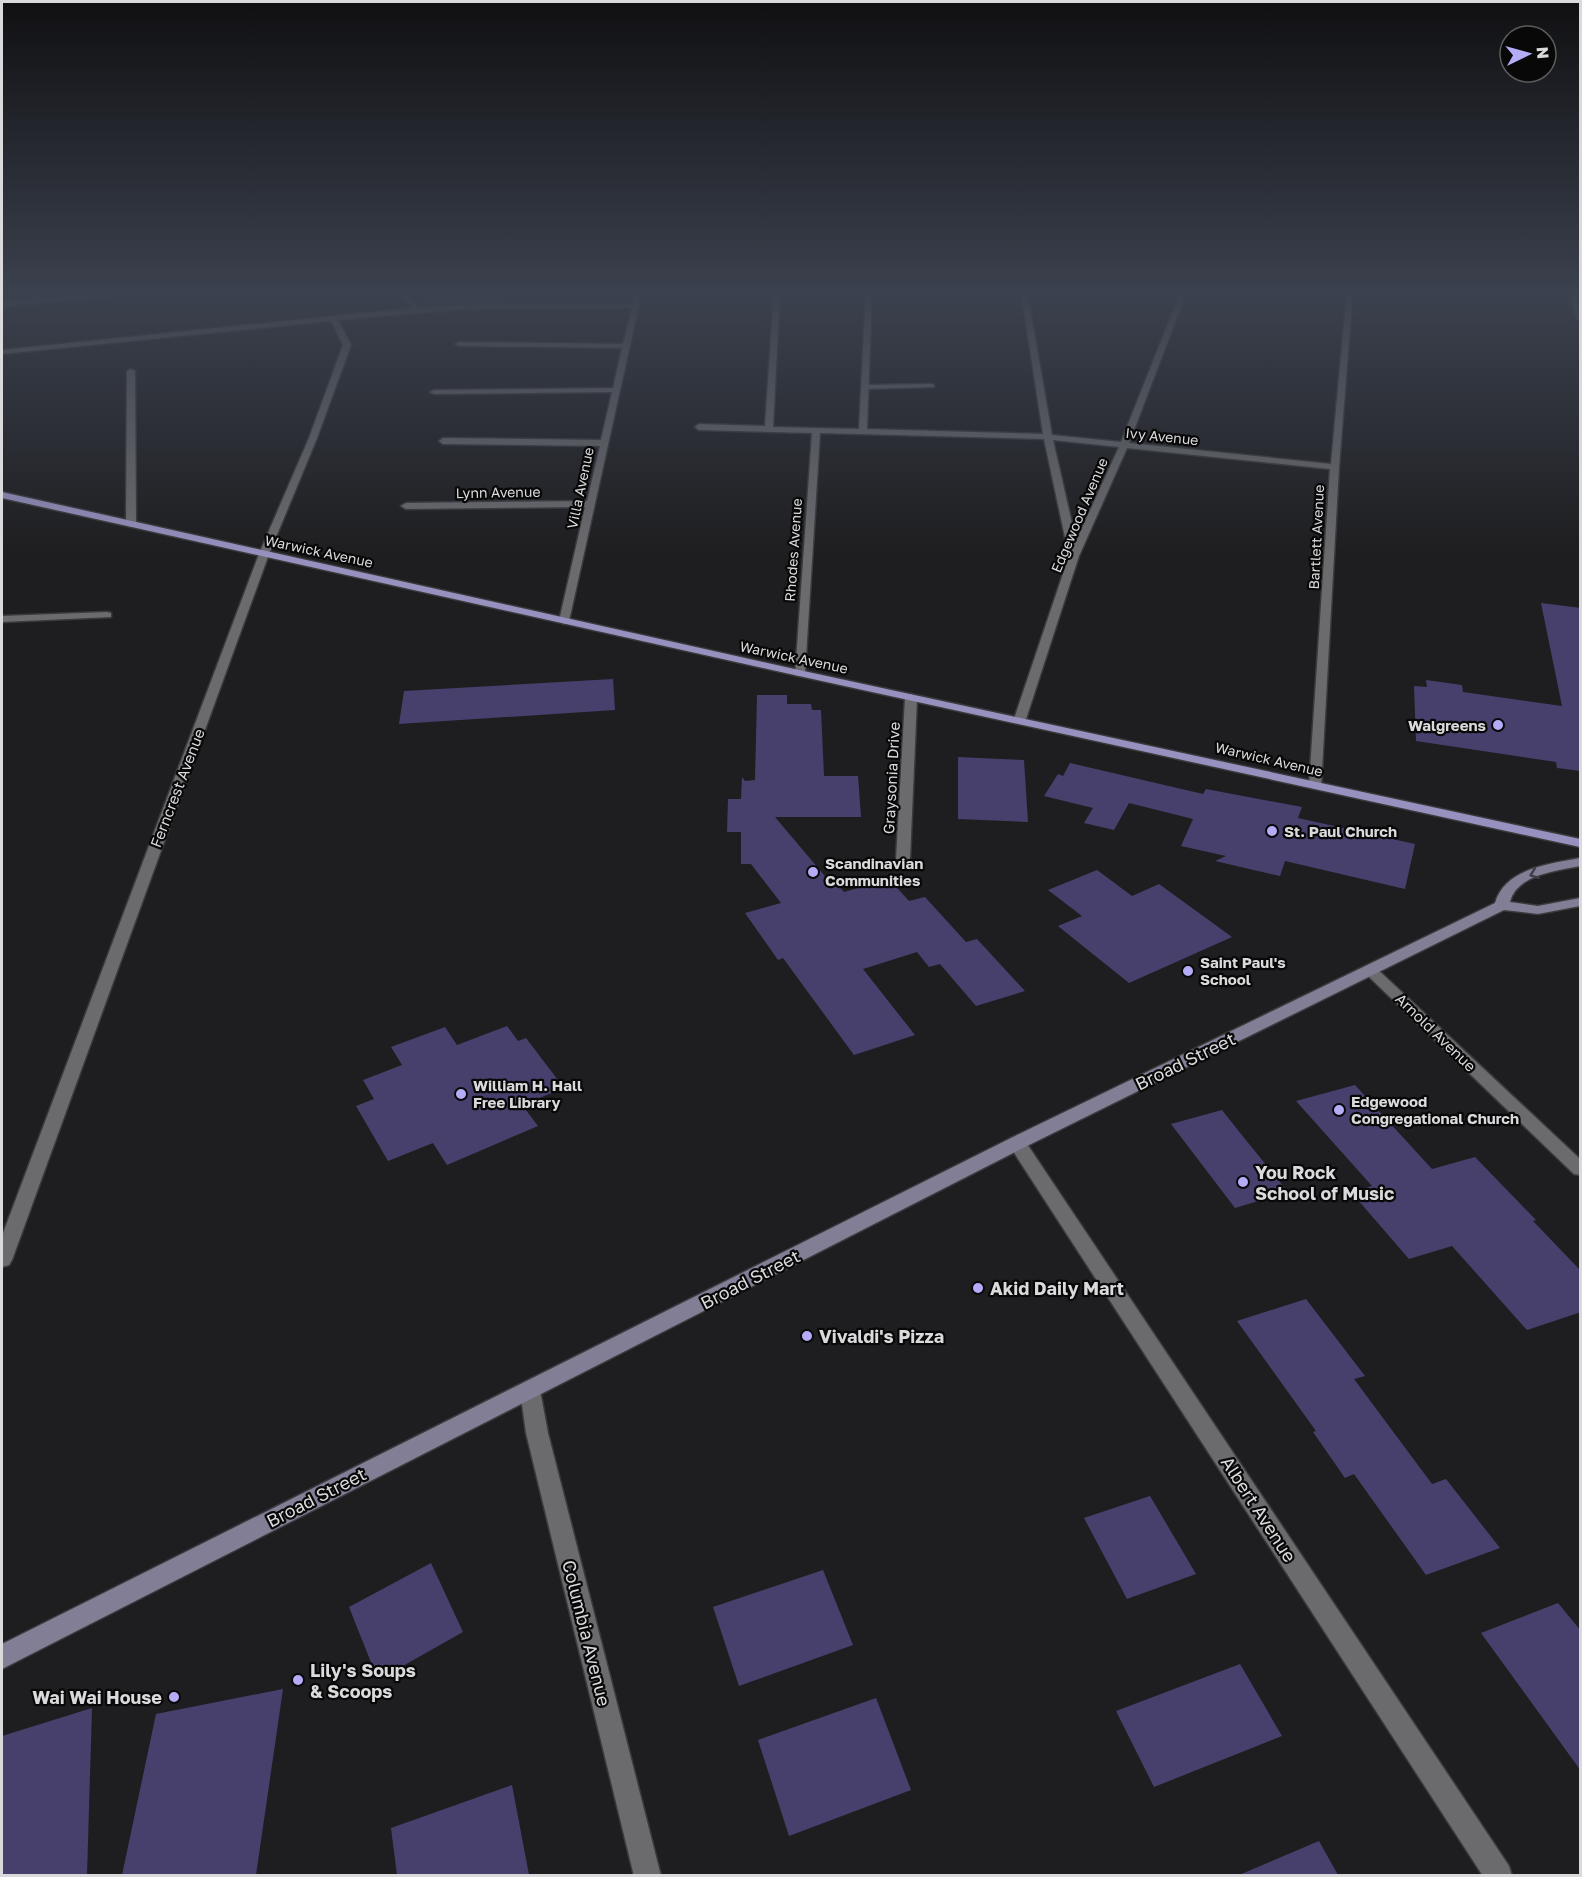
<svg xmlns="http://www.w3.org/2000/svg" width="1582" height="1877" viewBox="0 0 1582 1877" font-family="'Golos Text',sans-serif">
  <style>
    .green { fill: #403d57 }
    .building { fill: #47406d }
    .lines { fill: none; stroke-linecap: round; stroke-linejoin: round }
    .lane-casing { stroke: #3a3a3c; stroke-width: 3 }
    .street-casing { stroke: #3a3a3c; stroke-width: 3 }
    .secondary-casing { stroke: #3a3a3c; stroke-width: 3 }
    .primary-casing { stroke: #3a3a3c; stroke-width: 3 }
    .lane { fill: #6b6b6e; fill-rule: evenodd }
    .street { fill: #6b6b6e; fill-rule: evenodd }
    .secondary { fill: #817e96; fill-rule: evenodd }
    .primary { fill: #9691bf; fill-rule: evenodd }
    .oneway { stroke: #3e3d48 }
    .poi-dot { fill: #b5acf8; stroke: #080809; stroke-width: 2 }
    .labels { text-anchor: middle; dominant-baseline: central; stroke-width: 4.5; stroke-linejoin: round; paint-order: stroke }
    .far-street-label { font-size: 14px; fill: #dadadc; stroke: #080809 }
    .poi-label { font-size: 15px; font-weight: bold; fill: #dadadc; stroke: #080809; text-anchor: start }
    .street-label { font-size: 15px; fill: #dadadc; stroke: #080809 }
    .near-street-label { font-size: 18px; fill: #dadadc; stroke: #080809 }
    .near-poi-label { font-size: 18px; font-weight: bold; fill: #dadadc; stroke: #080809; text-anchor: start }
  </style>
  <rect width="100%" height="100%" fill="#1e1e20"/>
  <polygon class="green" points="418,291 505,291 501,303 428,305"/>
  <g class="building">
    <polygon points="1541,603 1581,608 1581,771 1557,768 1556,762 1416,741 1414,686 1427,687 1426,680 1462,685 1463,692 1562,706"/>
    <polygon points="613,679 615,710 399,724 404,691"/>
    <polygon points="757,695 787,695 787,704 811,704 812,710 821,710 824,776 858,776 861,817 775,817 829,881 834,880 844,892 889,879 909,901 925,897 966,942 977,939 1025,991 976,1006 940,964 929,967 917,952 863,969 915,1035 854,1055 783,958 778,960 745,913 781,903 751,864 741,864 741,832 727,832 728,799 741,799 742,777 745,781 755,780"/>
    <polygon points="958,757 1024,760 1028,822 958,819"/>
    <polygon points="1070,763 1203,794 1206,789 1302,807 1298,818 1415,844 1405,889 1285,861 1280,876 1215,861 1226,856 1181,846 1193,819 1129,803 1114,830 1084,823 1093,808 1044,796 1058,774 1063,776"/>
    <polygon points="1097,870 1132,896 1159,884 1232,937 1129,983 1058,926 1082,916 1048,890"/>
    <polygon points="507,1026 518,1041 526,1038 564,1088 522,1105 538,1126 447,1165 433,1143 388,1161 356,1106 374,1099 363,1080 402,1065 391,1047 445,1027 457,1045"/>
    <polygon points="1355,1085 1432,1169 1475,1157 1536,1220 1533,1221 1581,1271 1581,1312 1527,1330 1452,1246 1409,1259 1351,1192 1372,1186 1296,1101"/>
    <polygon points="1222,1110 1241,1134 1288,1192 1235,1208 1171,1124"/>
    <polygon points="1306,1299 1365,1376 1354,1379 1432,1484 1446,1479 1500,1548 1426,1575 1354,1474 1345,1478 1313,1432 1316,1431 1237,1321"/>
    <polygon points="1150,1496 1196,1574 1127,1599 1084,1518"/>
    <polygon points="431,1563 463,1632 378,1680 349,1607"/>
    <polygon points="823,1570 853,1645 739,1686 713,1607"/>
    <polygon points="1558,1603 1581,1631 1581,1771 1481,1633"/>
    <polygon points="1240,1664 1282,1736 1154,1787 1116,1711"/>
    <polygon points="283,1689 256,1875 122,1875 156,1714"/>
    <polygon points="876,1698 911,1790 789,1836 758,1740"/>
    <polygon points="92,1708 87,1875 2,1875 2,1736"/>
    <polygon points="512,1785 529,1875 397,1875 391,1828"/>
    <polygon points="1319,1841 1338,1875 1239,1875"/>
  </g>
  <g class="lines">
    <defs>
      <g id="lane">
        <polygon points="32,291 37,292 37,302 32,301"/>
        <polygon points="932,384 934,385 934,387 865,389 862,387 865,385"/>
      </g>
      <g id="street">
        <polygon points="134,291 160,291 2,306 2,302"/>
        <polygon points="401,291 407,291 418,308 464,305 633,304 636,291 642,291 569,621 564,624 559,621 585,507 406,509 401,506 406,503 587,501 600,446 443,444 439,441 443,438 601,440 612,392 434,394 430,392 434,390 613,388 622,348 459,346 455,344 459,342 623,344 632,308 464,309 338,320 351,345 317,438 269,554 12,1260 9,1265 2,1267 2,1236 259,554 309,438 343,345 331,321 2,354 2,350 412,308"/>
        <path d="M774 291H780L773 427 859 429 866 291H872L867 429 1043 434 1021 291H1027L1052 435 1121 442 1181 291H1187L1129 443 1331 464 1347 291H1353L1339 467 1321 788H1311L1309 785 1330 469 1127 448 1079 556 1026 719 1020 723 1014 719 1069 556 1044 439 820 433 805 673 799 676 795 675 812 433 699 430 695 427 699 424 765 426ZM1053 440 1119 447 1076 541Z"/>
        <polygon points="1567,291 1573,291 1580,311 1580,321 1577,319"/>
        <polygon points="131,369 135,371 136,524 131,527 126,524 127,371"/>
        <polygon points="107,612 111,613 111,617 2,622 2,616"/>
        <polygon points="911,694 917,698 910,859 903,863 896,859 905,698"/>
        <polygon points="1370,965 1375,967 1580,1159 1580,1175 1574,1174 1365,973 1362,970 1365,967"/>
        <polygon points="1017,1137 1023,1138 1509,1866 1512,1876 1483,1876 1011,1148 1008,1143 1011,1138"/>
        <polygon points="530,1381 537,1384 540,1390 548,1433 661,1876 634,1876 526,1433 520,1390 523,1384"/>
      </g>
      <path id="secondary" d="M1580 858V866C1557 871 1517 874 1510 902L1538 906 1580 898V906L1538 914 1504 910 1023 1148 2 1669V1644L1011 1138 1495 903C1505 868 1550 864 1580 858Z"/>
      <polygon id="primary" points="2,492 799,670 1580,839 1580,847 799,676 2,498"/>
    </defs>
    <use href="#lane" class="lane-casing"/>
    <use href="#street" class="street-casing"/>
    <use href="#secondary" class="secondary-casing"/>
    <use href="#primary" class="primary-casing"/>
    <use href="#lane" class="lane"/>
    <use href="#street" class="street"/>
    <use href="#secondary" class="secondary"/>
    <use href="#primary" class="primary"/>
  </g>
  <defs><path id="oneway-chevron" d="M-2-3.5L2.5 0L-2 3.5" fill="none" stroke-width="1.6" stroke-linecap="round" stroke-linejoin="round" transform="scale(1.5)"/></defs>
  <use class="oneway" href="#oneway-chevron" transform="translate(1534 874) rotate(160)"/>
  <linearGradient id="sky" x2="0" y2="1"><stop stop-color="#101012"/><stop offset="0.53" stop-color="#3b414e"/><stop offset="1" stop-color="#3b414e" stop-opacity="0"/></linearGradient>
  <rect width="1582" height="554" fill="url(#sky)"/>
  <g class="poi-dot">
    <circle cx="1498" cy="725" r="6"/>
    <circle cx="1272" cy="831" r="6"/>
    <circle cx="813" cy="872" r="6"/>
    <circle cx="1188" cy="971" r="6"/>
    <circle cx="461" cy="1094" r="6"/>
    <circle cx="1339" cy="1110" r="6"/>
    <circle cx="1243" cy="1182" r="6"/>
    <circle cx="978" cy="1288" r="6"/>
    <circle cx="807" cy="1336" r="6"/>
    <circle cx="298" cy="1680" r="6"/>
    <circle cx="174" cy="1697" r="6"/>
  </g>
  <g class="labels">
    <g class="far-street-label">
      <text transform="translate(1162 436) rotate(6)">Ivy Avenue</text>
      <text transform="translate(580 488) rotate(-78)">Villa Avenue</text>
      <text transform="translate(498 492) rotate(-1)">Lynn Avenue</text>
      <text transform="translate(1079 515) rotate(-67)">Edgewood Avenue</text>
      <text transform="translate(1316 537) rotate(-87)">Bartlett Avenue</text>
      <text transform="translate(793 550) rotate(-86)">Rhodes Avenue</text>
      <text transform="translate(319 551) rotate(12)">Warwick Avenue</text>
      <text transform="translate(794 657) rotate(12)">Warwick Avenue</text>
      <text transform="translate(1269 759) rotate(13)">Warwick Avenue</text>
    </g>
    <g class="poi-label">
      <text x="1486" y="725" text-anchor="end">Walgreens</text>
      <text x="1284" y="831">St. Paul Church</text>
      <text x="825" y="863">Scandinavian<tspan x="825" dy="17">Communities</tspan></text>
      <text x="1200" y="962">Saint Paul's<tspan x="1200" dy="17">School</tspan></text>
      <text x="473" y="1085">William H. Hall<tspan x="473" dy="17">Free Library</tspan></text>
      <text x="1351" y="1101">Edgewood<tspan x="1351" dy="17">Congregational Church</tspan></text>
    </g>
    <g class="street-label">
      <text transform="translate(891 778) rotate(-87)">Graysonia Drive</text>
      <text transform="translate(177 788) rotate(-69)">Ferncrest Avenue</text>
      <text transform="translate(1436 1032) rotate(44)">Arnold Avenue</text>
    </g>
    <g class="near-street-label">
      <text transform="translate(1185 1061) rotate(-26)">Broad Street</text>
      <text transform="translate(750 1279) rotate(-27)">Broad Street</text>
      <text transform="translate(316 1497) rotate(-27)">Broad Street</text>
      <text transform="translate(1259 1509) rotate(57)">Albert Avenue</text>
      <text transform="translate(587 1633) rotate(76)">Columbia Avenue</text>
    </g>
    <g class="near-poi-label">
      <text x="1255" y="1172">You Rock<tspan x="1255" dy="21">School of Music</tspan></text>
      <text x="990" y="1288">Akid Daily Mart</text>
      <text x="819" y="1336">Vivaldi's Pizza</text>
      <text x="310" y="1670">Lily's Soups<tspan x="310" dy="21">&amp; Scoops</tspan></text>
      <text x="162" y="1697" text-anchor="end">Wai Wai House</text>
    </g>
  </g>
  <rect width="1582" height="1877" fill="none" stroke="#dadadc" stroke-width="6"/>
  <g transform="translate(1528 54) rotate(85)"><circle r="28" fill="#080809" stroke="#5c5c5d" stroke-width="1.5"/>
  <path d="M0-4.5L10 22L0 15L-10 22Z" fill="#b5acf8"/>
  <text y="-9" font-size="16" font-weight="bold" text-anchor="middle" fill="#dadadc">N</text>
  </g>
</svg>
